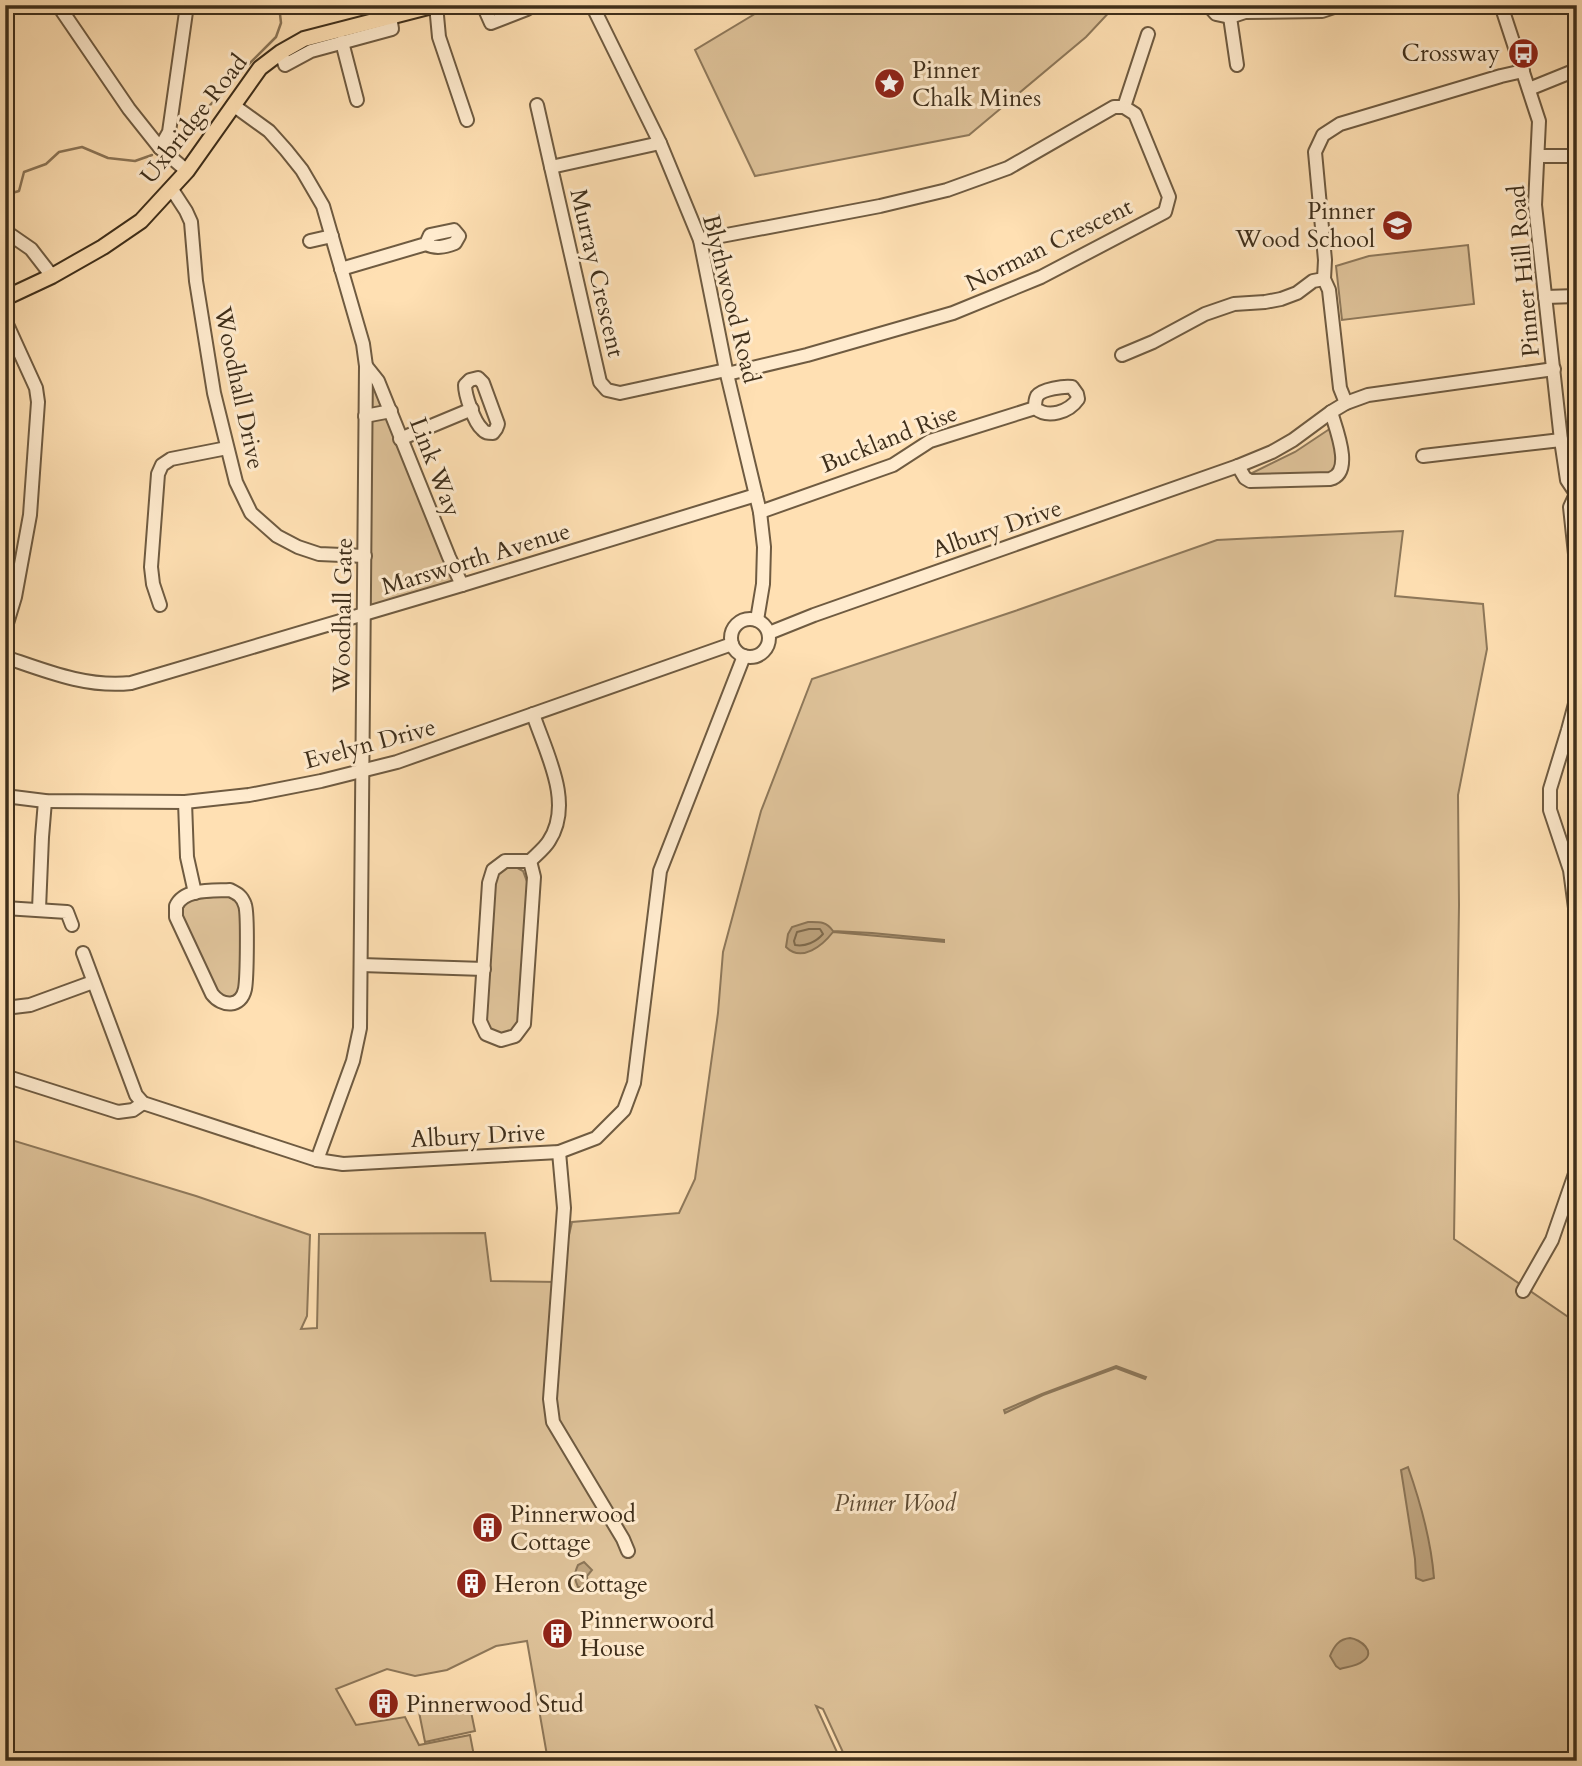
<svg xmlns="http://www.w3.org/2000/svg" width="1582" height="1766" viewBox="0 0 1582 1766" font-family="Cardo,serif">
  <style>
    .green { fill: #dec299; stroke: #8e785a; stroke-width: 2 }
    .water { fill: #bea47f; stroke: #8b7557; stroke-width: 2 }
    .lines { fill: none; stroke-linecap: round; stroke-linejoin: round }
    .shore { stroke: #7e6a4d; stroke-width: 2 }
    .stream { stroke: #8b7557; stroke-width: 2.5 }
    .minor-casing { stroke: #6f5b41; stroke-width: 16 }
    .major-casing { stroke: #3f2f1b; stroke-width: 18 }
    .minor { stroke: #ffebce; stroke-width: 12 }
    .major { stroke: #ffe0b3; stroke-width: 14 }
    .labels { text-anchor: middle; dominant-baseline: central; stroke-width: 6; stroke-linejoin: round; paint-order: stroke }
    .poi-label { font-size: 24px; fill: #3f2f1b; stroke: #ffebce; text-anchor: start }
    .street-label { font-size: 24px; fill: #3f2f1b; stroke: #ffebce }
    .park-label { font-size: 24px; font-style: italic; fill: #5f4c34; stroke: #ffebce }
  </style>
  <rect width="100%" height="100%" fill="#ffe0b3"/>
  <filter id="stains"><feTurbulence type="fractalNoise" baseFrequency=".00286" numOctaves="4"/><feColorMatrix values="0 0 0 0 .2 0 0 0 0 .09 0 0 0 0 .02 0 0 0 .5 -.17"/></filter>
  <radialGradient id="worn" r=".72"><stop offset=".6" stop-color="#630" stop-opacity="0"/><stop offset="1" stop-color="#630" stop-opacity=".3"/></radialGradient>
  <g class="green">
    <polygon points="762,5 1116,5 1086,37 969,135 755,176 695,50 763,9"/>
    <polygon points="1468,245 1474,304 1342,320 1336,266 1369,256"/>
    <polygon points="366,366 462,585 364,615"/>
    <polygon points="1331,428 1340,462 1331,474 1253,476 1252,473 1295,452"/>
    <polygon points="1403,531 1395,596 1483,604 1487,649 1458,795 1459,905 1454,1239 1577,1323 1577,1761 847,1761 823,1709 816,1706 841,1761 548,1761 527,1641 496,1646 447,1670 415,1676 387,1669 336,1689 356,1725 405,1717 419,1745 470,1735 475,1761 5,1761 5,1138 196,1196 310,1235 307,1316 301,1329 317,1328 319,1234 485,1233 491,1281 558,1282 572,1222 679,1213 695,1179 718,1013 723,952 761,811 812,679 1015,611 1217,540"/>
    <polygon points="512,865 523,871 529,887 520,1023 513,1033 501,1036 490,1031 485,1021 494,878 500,870"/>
    <polygon points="230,895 242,905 241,990 232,1000 216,994 180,914 187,900"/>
    <polygon points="469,1702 475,1731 425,1742 419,1712"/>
  </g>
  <g class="water">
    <path d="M808 922C819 922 826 921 833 931L872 933 944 940V942L833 932C823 945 802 963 786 947L788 934 792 927Z"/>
    <polygon points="1116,1366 1146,1377 1145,1379 1116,1368 1043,1395 1005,1413 1004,1410 1042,1394"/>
    <path d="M1408 1467C1421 1504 1431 1540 1434 1578L1423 1581 1416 1578 1415 1559 1401 1470Z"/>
    <path d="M584 1562 592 1570 587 1576 588 1587H578C574 1578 574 1574 578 1565Z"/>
    <path d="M1350 1638C1360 1639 1377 1652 1363 1661 1357 1666 1347 1667 1340 1669L1336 1666 1330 1656C1334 1646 1339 1639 1350 1638Z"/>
  </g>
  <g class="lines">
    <path class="shore" d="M809 929H820L823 934C816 942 805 947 795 945L794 941 797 932Z"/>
    <g class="stream">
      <polyline points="176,139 184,133 240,73 276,37 281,23 279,5"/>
      <polyline points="5,195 19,191 24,172 46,164 59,152 82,147 108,158 135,161 152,155"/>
    </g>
    <defs>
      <g id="minor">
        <polyline points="58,5 129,109 160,148 187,171"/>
        <polyline points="436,5 439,37 467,120"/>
        <polyline points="483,5 491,23 527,9"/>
        <polyline points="592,5 660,143 700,240 726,370 760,512 764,547 763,584 757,620"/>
        <polyline points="1208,5 1216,14 1230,17"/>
        <polyline points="1501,5 1539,121 1535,205 1561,440 1567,480 1577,495"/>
        <polyline points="342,42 357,100"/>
        <polyline points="281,52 285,65 311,51 392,29 390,16"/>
        <polyline points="1237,65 1230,17 1245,12 1322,11 1340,5"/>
        <polyline points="1529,89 1571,72"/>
        <polyline points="233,105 269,131 286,150 302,170 323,206 363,344 366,366 360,1028 353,1061 317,1160"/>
        <polyline points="537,105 551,167"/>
        <polyline points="1124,107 1148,34"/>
        <polyline points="660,143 551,167 600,382 607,390 620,393 726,370"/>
        <polyline points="160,148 169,132 187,5"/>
        <polyline points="1538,156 1577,156"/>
        <polyline points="171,188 186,211 191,222 196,281 214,393 236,482 251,513 277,536 298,547 319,554 365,556"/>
        <polyline points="5,231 31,249 52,276"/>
        <polyline points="700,240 880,206 947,190 1008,168 1114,107 1124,107 1135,114 1169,197 1165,212 1041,277 953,313 807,355 727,374"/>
        <polyline points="310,241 332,236"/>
        <path d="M341 269 426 244 430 235 454 230 459 236 455 243C444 247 436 249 426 244"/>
        <polyline points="1545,297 1577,296"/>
        <polyline points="5,320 36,388 38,402 30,515 15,597 5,630"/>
        <polyline points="1122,355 1153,342 1205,314 1234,304 1265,302 1281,299 1297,293 1313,281 1324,279"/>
        <polyline points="366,366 378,381 449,557 462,585"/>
        <path d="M478 378 483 383 498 424 496 429 493 433C488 433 485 433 482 429 474 422 465 395 465 385L470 380Z"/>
        <polyline points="1346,403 1340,388 1329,290 1324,279 1325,260 1315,152 1323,135 1340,124 1501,76 1523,71"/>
        <polyline points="365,416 391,411"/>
        <polyline points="400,439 472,409"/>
        <polyline points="1423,456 1561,440"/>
        <path d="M1238 466 1245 478 1250 481 1330 479C1354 473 1336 429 1331 412"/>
        <polyline points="1576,494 1570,507 1577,573"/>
        <path d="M760 512 893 465 930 441 1035 408C1035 404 1035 400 1037 396 1042 389 1064 386 1072 387L1077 394 1078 399C1069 412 1048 419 1035 408"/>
        <polyline points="160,605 153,584 151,567 158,474 162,465 171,459 227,448"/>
        <circle cx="750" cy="638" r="19"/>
        <polyline points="769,633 814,615 1238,466 1272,452 1293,440 1331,412 1346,403 1368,395 1554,369"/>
        <path d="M5 657C46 671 87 688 131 683L462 585 756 495"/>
        <polyline points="1577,689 1576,700 1568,730 1550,789 1550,810 1570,870 1577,923"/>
        <polyline points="5,796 45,801 185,802 249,795 321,781 397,762 732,644"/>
        <polyline points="185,802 187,857 195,893"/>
        <polygon points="505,861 530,861 534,877 524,1024 515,1036 501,1040 486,1034 480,1021 489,883 493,870"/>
        <path d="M530 861C536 855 545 848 549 841 574 803 546 753 533 714"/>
        <path d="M230 890C238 894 242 896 245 905 248 913 247 978 245 989 241 1008 222 1007 212 994L176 917C176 916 176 906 176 906 184 888 214 891 230 890Z"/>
        <polyline points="5,908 67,912 72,925"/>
        <polyline points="39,909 42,837 45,801"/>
        <polyline points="83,953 136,1095 143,1103 317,1160 343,1164 559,1152 596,1138 624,1110 634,1083 660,871 744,656"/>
        <polyline points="361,965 484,969"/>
        <polyline points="5,1008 30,1005 93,982"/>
        <polyline points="5,1076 118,1112 133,1110 143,1103"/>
        <polyline points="559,1152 564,1208 550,1399 553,1422 623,1539 628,1551"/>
        <polyline points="1523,1291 1552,1240 1577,1168"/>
      </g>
      <polyline id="major" points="5,298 52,276 103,247 141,221 187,171 260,68 281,52 304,39 436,5"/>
    </defs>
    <use href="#minor" class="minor-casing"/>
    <use href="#major" class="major-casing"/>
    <use href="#minor" class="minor"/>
    <use href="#major" class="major"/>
  </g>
  <defs>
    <symbol id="bus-disc" viewBox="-11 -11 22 22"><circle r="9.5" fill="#8f2418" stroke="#ffebce"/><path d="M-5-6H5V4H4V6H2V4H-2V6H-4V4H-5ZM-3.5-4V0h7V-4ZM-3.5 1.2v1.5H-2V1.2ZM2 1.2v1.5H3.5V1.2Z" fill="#fff"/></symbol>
    <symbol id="sight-disc" viewBox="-11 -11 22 22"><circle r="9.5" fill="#8f2418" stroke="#ffebce"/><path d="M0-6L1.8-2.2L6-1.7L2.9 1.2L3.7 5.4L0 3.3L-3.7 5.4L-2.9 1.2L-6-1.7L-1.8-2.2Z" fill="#fff"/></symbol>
    <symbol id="school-disc" viewBox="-11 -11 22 22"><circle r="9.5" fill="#8f2418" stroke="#ffebce"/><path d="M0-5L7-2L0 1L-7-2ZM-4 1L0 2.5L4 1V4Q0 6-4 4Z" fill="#fff"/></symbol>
    <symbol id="building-disc" viewBox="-11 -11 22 22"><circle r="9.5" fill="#8f2418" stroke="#ffebce"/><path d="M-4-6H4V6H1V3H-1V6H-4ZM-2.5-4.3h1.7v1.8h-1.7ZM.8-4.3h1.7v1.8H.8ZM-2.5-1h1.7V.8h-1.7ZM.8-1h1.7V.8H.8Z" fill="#fff"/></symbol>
  </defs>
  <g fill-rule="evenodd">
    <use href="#bus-disc" x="1506" y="36" width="35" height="35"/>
    <use href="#sight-disc" x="872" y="66" width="35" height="35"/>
    <use href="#school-disc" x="1380" y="208" width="35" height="35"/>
    <use href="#building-disc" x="470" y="1510" width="35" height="35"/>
    <use href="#building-disc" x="454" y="1566" width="35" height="35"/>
    <use href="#building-disc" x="540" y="1616" width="35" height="35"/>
    <use href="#building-disc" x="366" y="1686" width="35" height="35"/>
  </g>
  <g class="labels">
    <g class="poi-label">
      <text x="1500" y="53" text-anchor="end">Crossway</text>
      <text x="912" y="70">Pinner<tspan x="912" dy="28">Chalk Mines</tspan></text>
      <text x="1375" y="211" text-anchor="end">Pinner<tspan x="1375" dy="28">Wood School</tspan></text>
      <text x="510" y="1514">Pinnerwood<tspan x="510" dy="28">Cottage</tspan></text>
      <text x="494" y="1584">Heron Cottage</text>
      <text x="580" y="1620">Pinnerwoord<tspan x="580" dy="28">House</tspan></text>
      <text x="406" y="1704">Pinnerwood Stud</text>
    </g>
    <g class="street-label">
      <text transform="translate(194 119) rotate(-52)">Uxbridge Road</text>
      <text transform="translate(1049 245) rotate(-26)">Norman Crescent</text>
      <text transform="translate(1524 271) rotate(-95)">Pinner Hill Road</text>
      <text transform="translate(597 273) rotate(77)">Murray Crescent</text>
      <text transform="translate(731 299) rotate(76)">Blythwood Road</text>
      <text transform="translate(239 388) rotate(78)">Woodhall Drive</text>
      <text transform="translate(889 439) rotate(-22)">Buckland Rise</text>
      <text transform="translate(435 467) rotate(69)">Link Way</text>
      <text transform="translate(997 529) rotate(-19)">Albury Drive</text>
      <text transform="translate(476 559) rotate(-17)">Marsworth Avenue</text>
      <text transform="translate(343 615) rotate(-89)">Woodhall Gate</text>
      <text transform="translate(370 744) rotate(-15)">Evelyn Drive</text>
      <text transform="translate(478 1136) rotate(-3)">Albury Drive</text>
    </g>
    <g class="park-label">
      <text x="895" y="1503">Pinner Wood</text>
    </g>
  </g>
  <rect width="1582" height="1766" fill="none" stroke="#ffe0b3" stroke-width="28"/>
  <rect x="7" y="7" width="1568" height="1752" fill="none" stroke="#3f2f1b" stroke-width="3.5"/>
  <rect x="14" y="14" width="1554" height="1738" fill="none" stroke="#3f2f1b" stroke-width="2"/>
  <rect width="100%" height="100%" filter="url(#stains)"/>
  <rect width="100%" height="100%" fill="url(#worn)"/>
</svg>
